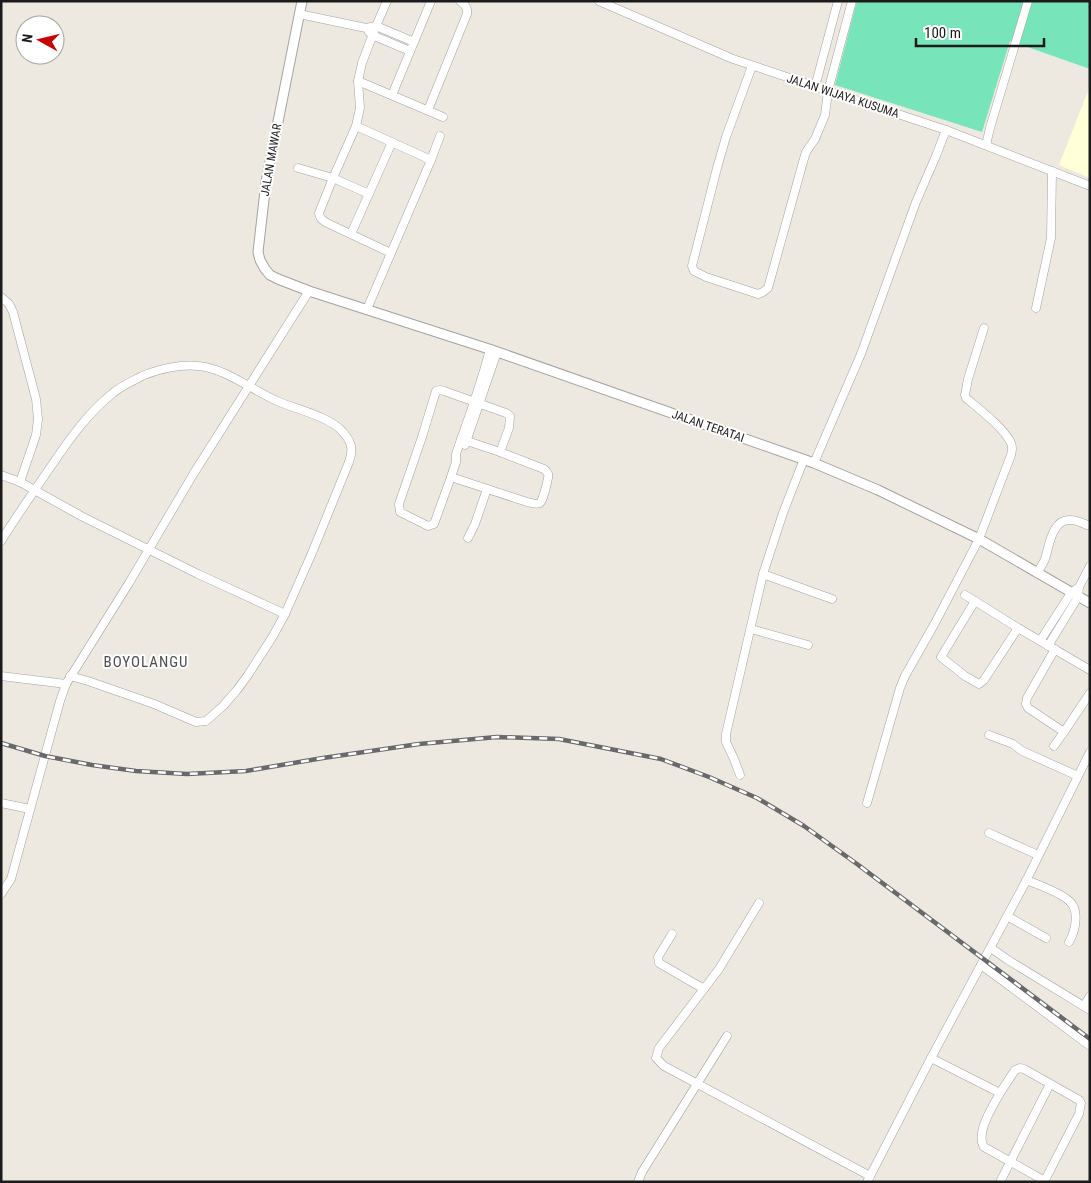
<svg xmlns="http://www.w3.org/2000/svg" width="1091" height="1183" viewBox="0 0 1091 1183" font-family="'Roboto Condensed',sans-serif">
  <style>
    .education { fill: #ffffd8 }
    .pitch { fill: #77e4ba }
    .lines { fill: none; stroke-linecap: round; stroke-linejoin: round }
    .minor-casing { stroke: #a2a2a2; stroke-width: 9 }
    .tertiary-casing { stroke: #a2a2a2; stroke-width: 11 }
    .minor { stroke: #fff; stroke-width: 8 }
    .tertiary { stroke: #fff; stroke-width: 9 }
    .rail-casing { stroke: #696969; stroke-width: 4.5 }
    .rail { stroke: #fff; stroke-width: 2.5; stroke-dasharray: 8; stroke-linecap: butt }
    .labels { text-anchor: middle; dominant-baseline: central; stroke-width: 4; stroke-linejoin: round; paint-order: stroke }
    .street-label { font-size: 12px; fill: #1b1b1b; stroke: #fff }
    .quarter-label { font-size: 15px; letter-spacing: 1px; fill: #4e4e4e; stroke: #fff }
  </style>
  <rect width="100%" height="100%" fill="#eee9e0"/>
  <polygon class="education" points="1090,86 1090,178 1059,165"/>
  <polygon class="pitch" points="857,1 1090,1 1090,69 1010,41 982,132 835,85"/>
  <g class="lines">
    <defs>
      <g id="minor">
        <path d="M387 1 376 26 362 63 358 81 360 108 356 126 333 178 319 213C320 219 322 220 327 223L391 253"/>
        <polyline points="599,1 733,59 946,130 1090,186"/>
        <polyline points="299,14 366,28 376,26 414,42"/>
        <polyline points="369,32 372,35 410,51"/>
        <polyline points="752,66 726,137 717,168 692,266 694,271 706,277 758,294 763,292 768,288 803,162 806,152 815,139 825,115 828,91 852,1"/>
        <polyline points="358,81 443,117"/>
        <polyline points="815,87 838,1"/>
        <polyline points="392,95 431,1"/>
        <path d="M428 110 467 14C468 7 465 5 460 1"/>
        <polyline points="356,126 431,160"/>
        <polyline points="986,145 990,128 1028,1"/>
        <polyline points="298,168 333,178 369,194"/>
        <polyline points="351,234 392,142"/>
        <polyline points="1,297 9,304 13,312 36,399 38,419 36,435 20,482"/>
        <polyline points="1036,308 1051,238 1052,171"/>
        <polyline points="367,309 431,160 440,136"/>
        <path d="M490 349C481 385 468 419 456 454V462L451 477 434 524 428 526 400 512 399 504 422 437 436 391 440 390 444 391 506 413 510 416 509 428 500 452"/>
        <polyline points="465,445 497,352"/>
        <polyline points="814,463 861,354 916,202 936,156 946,130"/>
        <polyline points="1,475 20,482 83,517 198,574 285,614"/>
        <path d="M451 477 527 502C531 503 537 505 540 503 543 500 547 483 548 478 549 473 547 472 544 469L500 452 461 439"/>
        <polyline points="468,538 475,524 487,489"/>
        <path d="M1 541C18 514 36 488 54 462 71 437 89 412 113 393 121 386 133 381 142 376 158 369 181 364 198 366 225 368 252 390 277 401 295 409 328 416 342 431 351 441 354 448 349 462L312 553 285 614 273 636 248 675 237 690 223 706 206 721 196 722 154 704 88 681 70 676"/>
        <path d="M1037 573C1040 568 1043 564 1045 559 1049 547 1052 518 1071 520 1077 520 1084 524 1090 526"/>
        <polyline points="763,574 832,599"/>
        <polyline points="965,595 975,601 1018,628 1090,670"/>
        <polyline points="975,601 941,657 965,676 979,684 984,680 1018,628"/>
        <polyline points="751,629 808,645"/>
        <polyline points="1040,641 1071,593 1076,589"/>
        <polyline points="1048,646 1078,597 1079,587 1090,566"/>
        <polyline points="1055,649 1027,698 1026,704 1028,708 1064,732"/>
        <polyline points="1,676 66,684"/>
        <polyline points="989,735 1013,744 1022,751 1078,776"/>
        <polyline points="1054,746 1064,732 1090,693"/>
        <polyline points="740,775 734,759 726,742 726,734 763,574 783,513 804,459"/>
        <polyline points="1,803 30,809"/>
        <path d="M867 803 900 688 905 676 935 623 979 539 1011 455C1012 451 1013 447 1011 443 1004 428 979 409 966 398L965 395 968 379 984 328"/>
        <polyline points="989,833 1038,855"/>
        <path d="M1026 880C1037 884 1066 895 1072 904 1079 914 1075 932 1069 942"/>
        <polyline points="1,894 11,879 60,701 66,684 129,583 194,473 309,291"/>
        <polyline points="759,903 719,969 659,1048 656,1058 664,1066 870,1176"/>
        <polyline points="1007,916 1046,938"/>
        <polyline points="672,934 658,957 659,963 704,989"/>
        <polyline points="991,948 1008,960 1090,1010"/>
        <polyline points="981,965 1003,981 1090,1046"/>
        <polyline points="1084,1006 1090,996"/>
        <polyline points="931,1058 1000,1093 1015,1070 1020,1068 1024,1069 1079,1100 1081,1103 1079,1114 1044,1182"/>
        <path d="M1000 1093C993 1106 975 1133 984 1147L1045 1181"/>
        <polyline points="638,1182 642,1172 727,1036"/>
        <polyline points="867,1182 931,1058 1025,883 1090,752"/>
        <polyline points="1000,1182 1050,1084"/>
      </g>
      <polyline id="tertiary" points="302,1 266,182 258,252 260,260 265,269 270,275 278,279 309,291 489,349 814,463 878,490 979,539 1090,603"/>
    </defs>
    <use href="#minor" class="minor-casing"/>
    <use href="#tertiary" class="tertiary-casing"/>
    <use href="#minor" class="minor"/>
    <use href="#tertiary" class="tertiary"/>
    <defs>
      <polyline id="rail" points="1,743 45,756 92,765 136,771 187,774 246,771 323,758 419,744 497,737 559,739 661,759 709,777 757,798 804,826 857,864 1090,1039"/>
    </defs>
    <use href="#rail" class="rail-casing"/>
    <use href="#rail" class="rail"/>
  </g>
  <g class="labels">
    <g class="street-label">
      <text transform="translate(843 96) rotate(18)">JALAN WIJAYA KUSUMA</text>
      <text transform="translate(271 160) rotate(-80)">JALAN MAWAR</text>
      <text transform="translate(708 426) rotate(19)">JALAN TERATAI</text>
    </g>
    <g class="quarter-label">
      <text x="146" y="662">BOYOLANGU</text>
    </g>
  </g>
  <rect width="1091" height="1183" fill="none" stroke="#1b1b1b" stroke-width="5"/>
  <g transform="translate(40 40) rotate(278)"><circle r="24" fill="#ffffff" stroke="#a4a4a4"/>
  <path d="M0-4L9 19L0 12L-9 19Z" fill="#c70000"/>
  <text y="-8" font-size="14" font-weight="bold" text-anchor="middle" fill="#1b1b1b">N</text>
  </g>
  <path d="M916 38v8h128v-8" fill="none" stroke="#1b1b1b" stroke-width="2.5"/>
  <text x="924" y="38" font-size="15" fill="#1b1b1b" stroke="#ffffff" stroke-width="4" paint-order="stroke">100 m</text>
</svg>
